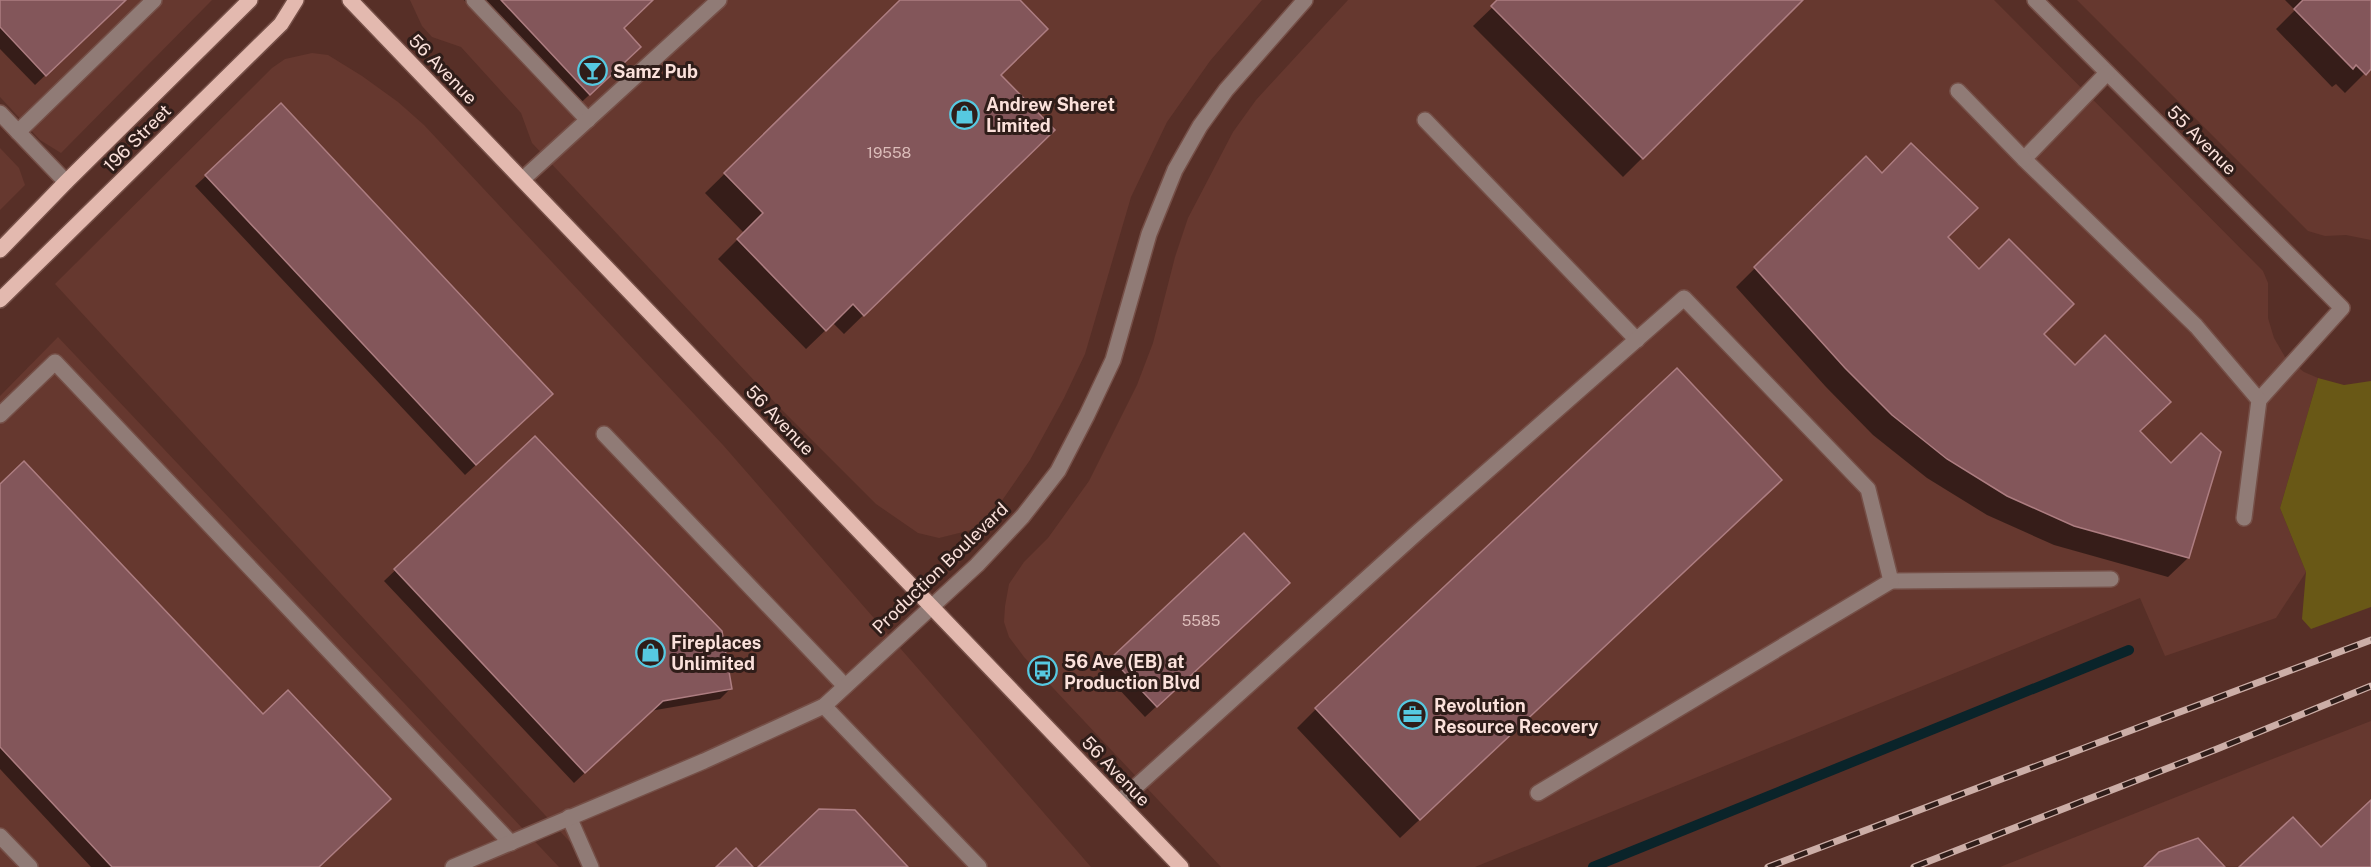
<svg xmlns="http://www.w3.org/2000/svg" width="2371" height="867" viewBox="0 0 2371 867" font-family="'Public Sans',sans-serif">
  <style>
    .built { fill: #66382f }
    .green { fill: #695816 }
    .shadow { fill: #0007 }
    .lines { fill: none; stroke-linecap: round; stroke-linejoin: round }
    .stream { stroke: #0a242a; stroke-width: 10 }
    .building { fill: #83565a; stroke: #ad7d81; stroke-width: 1.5 }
    .minor-casing { stroke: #754f47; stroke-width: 18 }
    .major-casing { stroke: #754f47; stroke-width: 18 }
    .minor { stroke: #907b76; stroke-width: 15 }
    .major { stroke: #e3b9af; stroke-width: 15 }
    .rail-casing { stroke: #ccaea7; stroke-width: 7 }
    .rail { stroke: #2f1d19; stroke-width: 4.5; stroke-dasharray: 14; stroke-linecap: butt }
    .labels { text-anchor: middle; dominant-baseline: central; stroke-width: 6; stroke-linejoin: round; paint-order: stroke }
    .number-label { font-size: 15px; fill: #ddbebb }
    .street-label { font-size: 18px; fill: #fbe1db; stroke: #2f1d19 }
    .poi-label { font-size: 18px; font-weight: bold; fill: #fbe1db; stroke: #2f1d19; text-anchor: start }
  </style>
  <rect width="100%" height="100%" fill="#572f27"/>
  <g class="built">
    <polygon points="0,0 212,0 61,153 40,140 0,97"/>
    <polygon points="410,0 1262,0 1210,61 1167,122 1131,197 1085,354 1064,398 1030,460 1001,502 986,519 971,530 939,538 918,533 876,504 780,408 532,143 521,113 461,47 432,37 422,26"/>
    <polygon points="1348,0 1994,0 2263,271 2268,283 2268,318 2274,338 2285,357 2304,372 2318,378 2280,508 2306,572 2276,618 2165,656 2140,598 1475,867 1221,867 1024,657 1009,637 1004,622 1005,606 1009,584 1024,562 1048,538 1089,481 1137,385 1153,343 1175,257 1188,218 1233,132 1256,100"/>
    <polygon points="2077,0 2371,0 2371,240 2346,235 2325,236 2308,231"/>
    <polygon points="312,53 328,55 362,76 398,102 424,125 723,445 1091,867 593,867 55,284 272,68 285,59"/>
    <polygon points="0,148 19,168 25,185 0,210"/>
    <polygon points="58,337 559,867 0,867 0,396"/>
    <polygon points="2371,721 2371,867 2000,867 2257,765"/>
  </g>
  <polygon class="green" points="2318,378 2344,385 2371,381 2371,607 2311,629 2302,619 2306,572 2280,508"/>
  <g class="shadow">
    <polygon points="0,0 124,0 35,85 0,49"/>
    <polygon points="464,0 652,0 622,29 620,66 570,113"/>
    <polygon points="902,0 1018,0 999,75 1033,150 844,334 833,323 806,349 718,259 744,233 705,193"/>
    <polygon points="1500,0 1801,0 1623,177 1473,26"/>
    <polygon points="2285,0 2371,0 2371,67 2345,93 2336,84 2332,87 2276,29 2295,10"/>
    <polygon points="1866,158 2171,465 2188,558 2168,577 2054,545 1987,515 1927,478 1873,435 1826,387 1736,287"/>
    <polygon points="206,176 540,405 465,475 195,186"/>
    <polygon points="534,438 731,688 720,699 650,711 574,783 384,581"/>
    <polygon points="0,486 263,716 317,867 91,867 0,769"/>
    <polygon points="1761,499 1400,838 1297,728 1316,709"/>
    <polygon points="1244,535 1278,593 1145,717 1101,670"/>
  </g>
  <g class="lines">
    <polyline class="stream" points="1593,867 2129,650"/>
  </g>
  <g class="building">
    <polygon points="0,0 126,0 46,76 0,27"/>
    <polygon points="501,0 653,0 624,28 641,47 590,95"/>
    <polygon points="900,0 1020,0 1048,29 1001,75 1055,130 864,316 853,304 826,331 737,239 763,213 724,173"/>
    <polygon points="1497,0 1803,0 1643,159 1491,6"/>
    <polygon points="2303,0 2371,0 2371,69 2366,75 2356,65 2353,69 2294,9"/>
    <polygon points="281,103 553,394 476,465 205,175"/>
    <polygon points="1911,143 1978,208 1948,237 1979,269 2009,239 2074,304 2044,334 2075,365 2105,335 2171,402 2140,431 2171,463 2201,433 2221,452 2189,558 2074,526 2007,496 1947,459 1892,415 1845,368 1754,267 1866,156 1882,173"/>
    <polygon points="1677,368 1782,480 1420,820 1315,708"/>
    <polygon points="535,436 722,631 732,689 663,701 585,773 394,569"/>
    <polygon points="24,461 263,714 288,690 391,799 319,867 112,867 0,747 0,484"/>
    <polygon points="1244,533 1290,583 1157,707 1111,658"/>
    <polygon points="2371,800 2371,867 2239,867 2293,817 2321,847"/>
    <polygon points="819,809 855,810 908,867 758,867"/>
    <polygon points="2198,838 2225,867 2144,867 2159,852"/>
    <polygon points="736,848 753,867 716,867"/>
  </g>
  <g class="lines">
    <defs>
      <g id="minor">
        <polyline points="474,0 588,120"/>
        <polyline points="2035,0 2342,308 2259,400"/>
        <polyline points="2107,73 2024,159 2196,326 2259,400 2244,518"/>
        <polyline points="1958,91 2024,159"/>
        <polyline points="0,113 18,132"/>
        <polyline points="1425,120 1637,340"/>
        <polyline points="523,179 719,0"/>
        <polyline points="66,182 18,132 154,0"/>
        <polyline points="0,415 55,362 511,843"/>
        <polyline points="604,434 845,686"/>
        <polyline points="1891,581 2111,579"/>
        <polyline points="824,706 979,867"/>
        <polyline points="1119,802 1419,531 1684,298 1868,489 1891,581 1538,793"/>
        <polyline points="569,817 591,867"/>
        <polyline points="0,836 30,867"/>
        <polyline points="453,867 704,761 824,706 977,565 1023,516 1058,471 1087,415 1113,360 1149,234 1175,170 1200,126 1226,90 1305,0"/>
      </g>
      <g id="major">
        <polyline points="350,0 1181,867"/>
        <polyline points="0,250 66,182 250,0"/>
        <polyline points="0,300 281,24 296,0"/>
      </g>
    </defs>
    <use href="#minor" class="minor-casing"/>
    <use href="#major" class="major-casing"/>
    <use href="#minor" class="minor"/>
    <use href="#major" class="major"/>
    <defs>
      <g id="rail">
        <polyline points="1768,867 2371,640"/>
        <polyline points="1914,867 2217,749 2371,686"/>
      </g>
    </defs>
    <use href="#rail" class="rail-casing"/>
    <use href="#rail" class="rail"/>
  </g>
  <defs>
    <symbol id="bar-ring" viewBox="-11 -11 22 22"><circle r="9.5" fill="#2f1d19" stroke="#56c9e1" stroke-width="1.5"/><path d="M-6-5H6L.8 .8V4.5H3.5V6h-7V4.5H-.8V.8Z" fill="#56c9e1"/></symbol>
    <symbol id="shop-ring" viewBox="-11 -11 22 22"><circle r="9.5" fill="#2f1d19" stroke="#56c9e1" stroke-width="1.5"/><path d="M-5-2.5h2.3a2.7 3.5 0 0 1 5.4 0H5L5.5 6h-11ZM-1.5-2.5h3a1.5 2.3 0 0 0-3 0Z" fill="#56c9e1"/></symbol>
    <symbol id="bus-ring" viewBox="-11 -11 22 22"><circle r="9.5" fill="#2f1d19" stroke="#56c9e1" stroke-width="1.5"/><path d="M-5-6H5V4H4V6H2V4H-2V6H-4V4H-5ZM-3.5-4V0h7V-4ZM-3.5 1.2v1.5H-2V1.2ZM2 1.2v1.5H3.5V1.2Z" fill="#56c9e1"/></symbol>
    <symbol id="office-ring" viewBox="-11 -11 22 22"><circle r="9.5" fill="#2f1d19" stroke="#56c9e1" stroke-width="1.5"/><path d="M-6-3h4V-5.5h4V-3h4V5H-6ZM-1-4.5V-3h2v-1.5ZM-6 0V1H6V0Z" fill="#56c9e1"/></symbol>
  </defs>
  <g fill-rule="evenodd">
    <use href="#bar-ring" x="576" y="54" width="33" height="33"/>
    <use href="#shop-ring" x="948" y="98" width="33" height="33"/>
    <use href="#shop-ring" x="634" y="636" width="33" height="33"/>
    <use href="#bus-ring" x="1026" y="654" width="33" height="33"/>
    <use href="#office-ring" x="1396" y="698" width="33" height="33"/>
  </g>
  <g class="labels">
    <g class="number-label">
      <text x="889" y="152">19558</text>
      <text x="1201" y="620">5585</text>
    </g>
    <g class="street-label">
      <text transform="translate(443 69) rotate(46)">56 Avenue</text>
      <text transform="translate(137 138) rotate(-45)">196 Street</text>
      <text transform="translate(2202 140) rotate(45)">55 Avenue</text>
      <text transform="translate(780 420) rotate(46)">56 Avenue</text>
      <text transform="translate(940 568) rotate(-44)">Production Boulevard</text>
      <text transform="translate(1116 771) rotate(46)">56 Avenue</text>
    </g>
    <g class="poi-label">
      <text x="613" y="71">Samz Pub</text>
      <text x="986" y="104">Andrew Sheret<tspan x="986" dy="21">Limited</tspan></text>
      <text x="671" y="642">Fireplaces<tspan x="671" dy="21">Unlimited</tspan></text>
      <text x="1064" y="661">56 Ave (EB) at<tspan x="1064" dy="21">Production Blvd</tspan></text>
      <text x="1434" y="705">Revolution<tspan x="1434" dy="21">Resource Recovery</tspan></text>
    </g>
  </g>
</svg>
